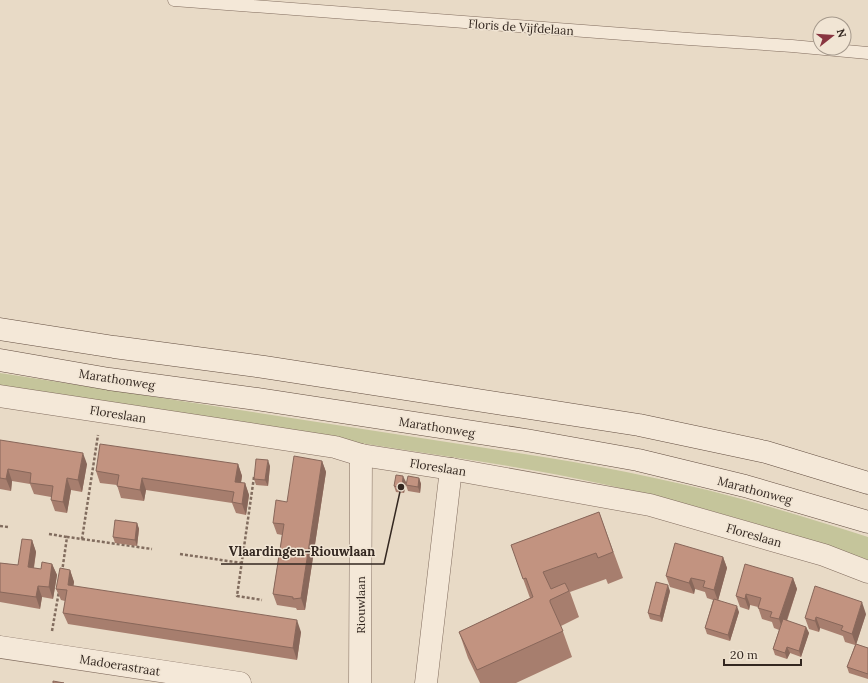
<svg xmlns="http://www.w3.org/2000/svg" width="868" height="683" viewBox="0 0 868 683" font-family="Lora,serif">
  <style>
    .green { fill: #c5c59b }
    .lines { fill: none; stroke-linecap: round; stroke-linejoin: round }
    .lane-casing { stroke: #816c5e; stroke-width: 13 }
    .street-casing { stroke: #816c5e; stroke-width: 23 }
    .secondary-casing { stroke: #634e41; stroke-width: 23 }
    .path { stroke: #816c5e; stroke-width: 2.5; stroke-dasharray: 3 2; stroke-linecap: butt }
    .lane { stroke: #f4e8d8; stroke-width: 12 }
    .street { stroke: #f4e8d8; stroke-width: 22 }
    .secondary { stroke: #f4e8d8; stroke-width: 22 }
    .wall { fill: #a77e6e }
    .shaded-wall { fill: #88675a }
    .building { fill: #c29380; stroke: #88675a }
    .labels { text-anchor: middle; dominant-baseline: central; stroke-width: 3; stroke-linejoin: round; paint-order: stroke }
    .street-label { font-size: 12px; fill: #332720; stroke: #f1e5d4 }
    .leader { fill: none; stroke: #332720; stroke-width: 1.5 }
    .callout-dot { fill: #332720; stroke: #f1e5d4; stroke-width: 1.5 }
    .callout-label { font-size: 13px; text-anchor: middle; font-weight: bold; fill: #332720; stroke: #f1e5d4; stroke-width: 3; stroke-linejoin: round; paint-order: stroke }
  </style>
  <rect width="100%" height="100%" fill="#e8dac6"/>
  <path class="green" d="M0 373 518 453C590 464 663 478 734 497 779 509 824 523 868 537V560C782 531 696 504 607 485 532 468 455 458 379 446 253 426 126 407 0 388Z"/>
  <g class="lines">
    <defs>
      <polyline id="lane" points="174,0 689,39 792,46 868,53"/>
      <g id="street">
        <polyline points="0,396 335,447 361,455 451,469 650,505 824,555 868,572"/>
        <polyline points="0,647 240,683"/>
        <polyline points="360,683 361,455"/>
        <polyline points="426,683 451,469"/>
      </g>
      <g id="secondary">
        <polyline points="0,329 114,347 264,367 639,425 766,452 868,483"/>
        <polyline points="0,360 109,379 257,399 526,440 638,460 745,486 868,522"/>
      </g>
    </defs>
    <use href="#lane" class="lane-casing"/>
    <use href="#street" class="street-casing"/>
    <use href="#secondary" class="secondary-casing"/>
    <g class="path">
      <polyline points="254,477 237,596 262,600"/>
      <polyline points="0,526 8,527"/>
      <polyline points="49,534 67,537"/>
      <polyline points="82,539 152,549"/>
      <polyline points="180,554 242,563"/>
      <polyline points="62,572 67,537 82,539 98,435"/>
      <polyline points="52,631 59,591"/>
    </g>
    <use href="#lane" class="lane"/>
    <use href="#street" class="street"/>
    <use href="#secondary" class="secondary"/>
  </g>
  <g class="wall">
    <polygon points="0,440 87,464 82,492 71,490 67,513 55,511 51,500 51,497 34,494 30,484 12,481 11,491 0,489"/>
    <polygon points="322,461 326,472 305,610 297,610 296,608 277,605 273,594 282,535 277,534 273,523 287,502"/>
    <polygon points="238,464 242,476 241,483 245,483 249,495 246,515 236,513 232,503 146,490 144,501 121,498 117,485 100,483 96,471"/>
    <polygon points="270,466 268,486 256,485 254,479"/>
    <polygon points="419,478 421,484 420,493 408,491 406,485"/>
    <polygon points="406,482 404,493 396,492 394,486"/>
    <polygon points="599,512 623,578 608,584 606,579 570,592 579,617 561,626 572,657 516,683 480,683 468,658 459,632 530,598 511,545"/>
    <polygon points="137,523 139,529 137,546 115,543 113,537"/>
    <polygon points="32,540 36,552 34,568 41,569 52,564 57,575 53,599 42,597 40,609 0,602 0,563 18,565"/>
    <polygon points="723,557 727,568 718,600 739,612 730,641 707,634 705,628 713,600 707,598 705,592 695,589 694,594 670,587 666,576"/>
    <polygon points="70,570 74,582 73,586 301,632 297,660 68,624 63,613 65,601 61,600 56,589"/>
    <polygon points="793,578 797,589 787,621 806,627 809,633 801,657 790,653 787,659 775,655 773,649 779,630 774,628 772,622 762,619 758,607 750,605 749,610 740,607 736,596"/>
    <polygon points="670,591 662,622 650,619 648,613"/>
    <polygon points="866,614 856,644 868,648 868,679 849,673 847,667 855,645 845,642 843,636 820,628 819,632 809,629 805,618"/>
  </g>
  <g class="shaded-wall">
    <polygon points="83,453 87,464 82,492 78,480"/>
    <polygon points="268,460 270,466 268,486 265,480"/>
    <polygon points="322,461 326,472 305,610 301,598"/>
    <polygon points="238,464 242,476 239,493 235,482"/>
    <polygon points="8,469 12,481 11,491 6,479"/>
    <polygon points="403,476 406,482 404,493 402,488"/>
    <polygon points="67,478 71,490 67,513 63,502"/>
    <polygon points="142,478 146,490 144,501 140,490"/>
    <polygon points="419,478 421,484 420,493 418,487"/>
    <polygon points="245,483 249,495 246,515 242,504"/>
    <polygon points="137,523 139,529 137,546 135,540"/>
    <polygon points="32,540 36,552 32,578 28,567"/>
    <polygon points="723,557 727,568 718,601 714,590"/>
    <polygon points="52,564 57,575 53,599 49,587"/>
    <polygon points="70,570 74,582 72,597 68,585"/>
    <polygon points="691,578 695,589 694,594 689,583"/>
    <polygon points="793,578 797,589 783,631 779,619"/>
    <polygon points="668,585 670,591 662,622 660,616"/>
    <polygon points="38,586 42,597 40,609 36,597"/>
    <polygon points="746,594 750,605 749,610 745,599"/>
    <polygon points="862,602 866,614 856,645 852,634"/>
    <polygon points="737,606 739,612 730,641 728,635"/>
    <polygon points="816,617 820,628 819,632 815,621"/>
    <polygon points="297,620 301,632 297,660 293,648"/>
    <polygon points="806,627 809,633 801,657 799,651"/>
    <polygon points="787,647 790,653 787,659 785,653"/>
  </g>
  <g class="building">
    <polygon points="0,440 83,453 78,480 67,478 63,502 51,500 53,486 30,483 31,473 8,469 6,479 0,478"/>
    <polygon points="100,444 238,464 235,482 245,483 242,504 232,502 234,492 142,478 140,490 117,486 119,475 96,471"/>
    <polygon points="294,456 322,461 301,598 293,599 293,597 273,594 284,524 273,523 276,500 287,502"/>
    <polygon points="256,459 268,460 265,480 254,479"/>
    <polygon points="396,475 403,476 402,488 394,486"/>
    <polygon points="408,476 419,478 418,487 406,485"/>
    <polygon points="599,512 613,552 598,558 596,553 543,572 551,589 565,583 569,591 550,600 550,602 563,631 477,670 459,632 533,597 526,578 523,579 511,545"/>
    <polygon points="115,520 137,523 135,540 113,537"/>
    <polygon points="22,539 32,540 28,567 41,569 42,562 52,564 49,587 38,586 36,597 0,592 0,563 18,565"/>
    <polygon points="675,543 723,557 714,590 703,587 705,581 691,578 689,583 666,576"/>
    <polygon points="745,564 793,578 779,619 770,617 772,612 758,608 761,598 746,594 745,599 736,596"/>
    <polygon points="60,568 70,570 68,585 297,620 293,648 63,613 67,590 56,589"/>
    <polygon points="656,582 668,585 660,616 648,613"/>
    <polygon points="815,586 862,602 852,634 841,630 843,626 816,617 815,621 805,618"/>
    <polygon points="714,599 737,606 728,635 705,628"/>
    <polygon points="783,619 806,627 799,651 787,647 785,653 773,649"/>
    <polygon points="856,644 868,648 868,674 847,667"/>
    <polygon points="53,681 64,683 53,683"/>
  </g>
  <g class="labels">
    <g class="street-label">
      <text transform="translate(521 27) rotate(4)">Floris de Vijfdelaan</text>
      <text transform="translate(117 379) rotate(9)">Marathonweg</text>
      <text transform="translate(118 414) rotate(9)">Floreslaan</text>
      <text transform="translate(437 427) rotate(9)">Marathonweg</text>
      <text transform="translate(438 467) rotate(9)">Floreslaan</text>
      <text transform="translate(755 490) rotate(15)">Marathonweg</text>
      <text transform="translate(754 535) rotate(16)">Floreslaan</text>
      <text transform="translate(360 605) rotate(-90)">Riouwlaan</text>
      <text transform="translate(120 665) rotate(9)">Madoerastraat</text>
    </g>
  </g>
  <path class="leader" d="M401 487L384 564H221"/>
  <circle class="callout-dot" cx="401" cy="487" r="4"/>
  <g class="callout-label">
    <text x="302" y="556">Vlaardingen-Riouwlaan</text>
  </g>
  <g transform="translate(832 36) rotate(73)"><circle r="19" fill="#f1e5d4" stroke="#a5998c"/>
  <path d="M0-3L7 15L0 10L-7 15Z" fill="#893540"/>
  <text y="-6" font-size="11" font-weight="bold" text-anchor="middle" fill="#332720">N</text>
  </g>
  <path d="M724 659v6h77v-6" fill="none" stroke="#332720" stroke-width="2"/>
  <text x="730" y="659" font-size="12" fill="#332720" stroke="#f1e5d4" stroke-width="3" paint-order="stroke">20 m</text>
</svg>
